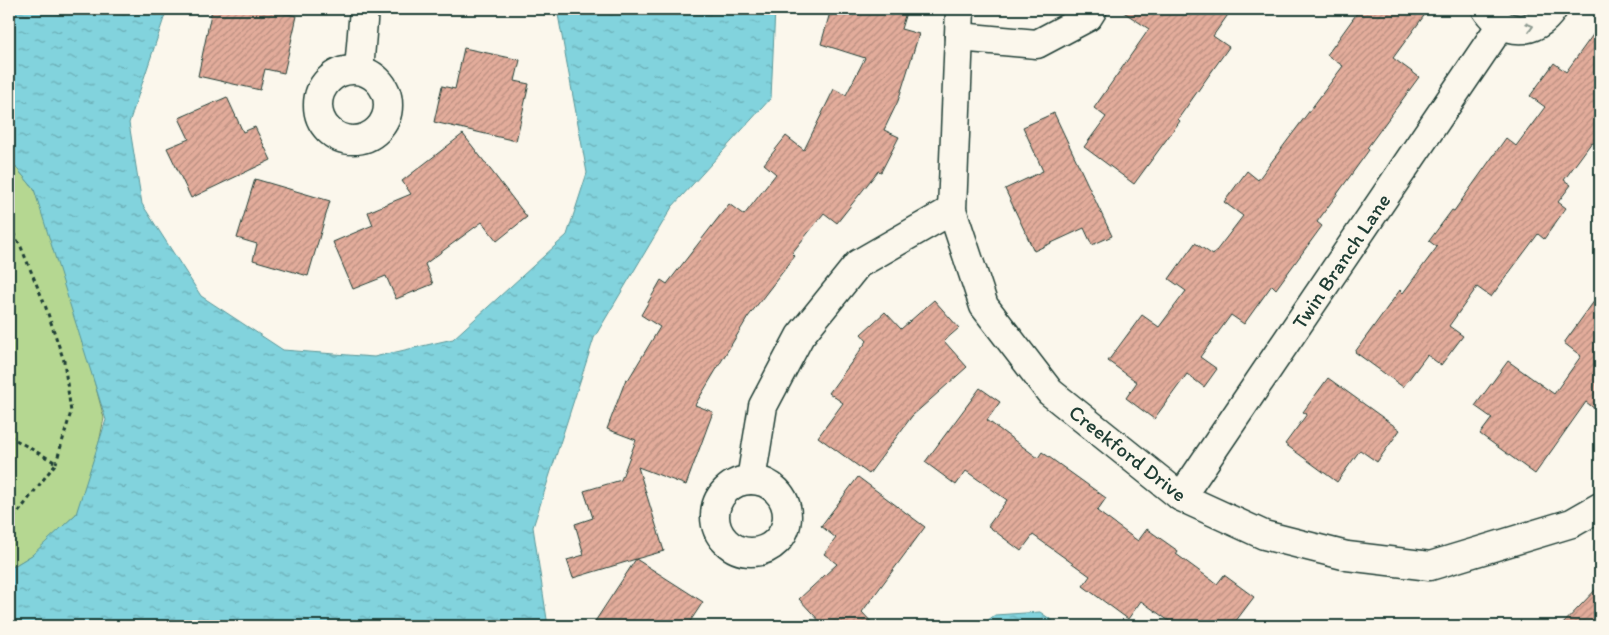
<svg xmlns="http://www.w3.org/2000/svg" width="1609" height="635" viewBox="0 0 1609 635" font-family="Itim,sans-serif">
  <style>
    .green { fill: #b5d791; stroke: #6a8a62 }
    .water { fill: url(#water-ripples); stroke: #5a9799 }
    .building { fill: url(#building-hatch); stroke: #1f3d34 }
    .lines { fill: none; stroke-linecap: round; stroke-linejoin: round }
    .minor-casing { stroke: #1f3d34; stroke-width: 31 }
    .path { stroke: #1f3d34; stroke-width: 3; stroke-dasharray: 4 4; stroke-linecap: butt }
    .minor { stroke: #fbf7ec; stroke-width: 28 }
    .oneway { stroke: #8d9a90 }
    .labels { text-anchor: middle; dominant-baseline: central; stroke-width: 4; stroke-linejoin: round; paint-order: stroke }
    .street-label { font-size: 21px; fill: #1f3d34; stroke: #fbf7ec }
  </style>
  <defs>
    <pattern id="water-ripples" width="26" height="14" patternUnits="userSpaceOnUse" patternTransform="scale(1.25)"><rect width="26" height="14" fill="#82d3dd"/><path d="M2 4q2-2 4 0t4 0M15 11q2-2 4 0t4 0" fill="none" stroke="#6aacb4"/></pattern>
    <pattern id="building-hatch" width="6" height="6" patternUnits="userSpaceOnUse" patternTransform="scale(1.25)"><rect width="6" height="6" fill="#e3ac9b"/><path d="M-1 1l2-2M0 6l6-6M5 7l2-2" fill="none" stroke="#b78d7f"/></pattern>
  </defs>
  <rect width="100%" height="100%" fill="#fbf7ec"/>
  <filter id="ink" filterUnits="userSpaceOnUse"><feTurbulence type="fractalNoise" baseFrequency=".02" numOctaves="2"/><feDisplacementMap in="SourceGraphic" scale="10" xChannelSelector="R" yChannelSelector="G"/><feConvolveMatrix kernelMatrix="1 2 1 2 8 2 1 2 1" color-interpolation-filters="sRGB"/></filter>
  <g filter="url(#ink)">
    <polygon class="green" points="9,159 34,189 74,305 104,418 99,443 77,513 34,554 9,569"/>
    <g class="water">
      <polygon points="9,9 167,9 129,123 142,204 201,296 283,350 374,357 453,339 567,235 587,173 557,9 775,9 771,98 672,207 594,338 533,527 548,626 9,626 9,569 32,555 76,514 106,420 34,189 9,159"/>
      <polygon points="1040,612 1060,626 980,626 995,615"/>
    </g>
    <g class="building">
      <polygon points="212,9 264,9 297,16 284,73 265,69 260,90 198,76"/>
      <polygon points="831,9 847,15 849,9 907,9 901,29 919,34 898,101 884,130 899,137 881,172 878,171 837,223 824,213 792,253 795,256 748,317 695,405 713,412 686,485 638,467 664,551 636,559 703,602 687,626 592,626 636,559 573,578 567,560 584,555 575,524 593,518 584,491 621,480 636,440 607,429 626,379 628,380 660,327 641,315 661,280 667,284 729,204 744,215 776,174 764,164 786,136 804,150 834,89 846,95 865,58 821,44"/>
      <polygon points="1119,9 1232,9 1213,36 1229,47 1178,119 1180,121 1134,184 1084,147 1106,117 1094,108 1149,29"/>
      <polygon points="1360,9 1429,9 1393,58 1419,77 1367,148 1369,150 1317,222 1322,226 1276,289 1272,285 1244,324 1231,315 1200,357 1217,369 1204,387 1187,374 1154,419 1126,398 1137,382 1108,361 1142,315 1159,327 1186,291 1169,279 1195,243 1213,255 1243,216 1224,202 1247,171 1258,180 1343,66 1327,55"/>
      <polygon points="1600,25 1600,147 1592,142 1564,180 1571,185 1558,202 1566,208 1544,239 1538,234 1491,297 1477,287 1449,326 1463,336 1441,365 1427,355 1403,387 1355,352 1400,290 1403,293 1437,247 1429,241 1452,210 1454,211 1506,138 1516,146 1545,107 1530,96 1554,63 1566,72"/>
      <polygon points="464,48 520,60 515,81 529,84 516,141 434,122 442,86 455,89"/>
      <polygon points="227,97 243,132 255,127 271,160 191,198 167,148 189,139 179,118"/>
      <polygon points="1054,113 1112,236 1092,245 1084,228 1034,251 1005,189 1043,171 1023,127"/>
      <polygon points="463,134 527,217 497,241 482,222 425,264 433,284 396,299 386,276 353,289 333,242 373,225 368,212 411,194 402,181"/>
      <polygon points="255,179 330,201 308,276 253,260 257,244 237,238"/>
      <polygon points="1600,293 1600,413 1586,402 1535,474 1480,434 1492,418 1475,406 1508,361 1554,394 1581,356 1564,343"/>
      <polygon points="934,300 959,328 944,341 967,367 912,416 869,474 818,437 843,403 829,393 867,341 861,334 885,312 901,329"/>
      <polygon points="1328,378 1400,430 1377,462 1360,450 1337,482 1285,444 1307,414 1303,412"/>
      <polygon points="980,388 1000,402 987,420 1038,458 1042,452 1106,498 1097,511 1138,541 1147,529 1178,551 1176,554 1217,584 1224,575 1254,597 1232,626 1176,626 1141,601 1128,619 1083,586 1090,576 1033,535 1021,551 988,526 1007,500 966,471 956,485 925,462"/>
      <polygon points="858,477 925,527 862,612 875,626 824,626 799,599 837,564 824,554 836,538 821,526"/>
      <polygon points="1600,585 1600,626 1561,626"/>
    </g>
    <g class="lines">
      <defs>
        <g id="minor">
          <polyline points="960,9 952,210 984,306 1050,392 1181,497 1264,535 1347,556 1430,566 1572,523 1600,507"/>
          <path d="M1486 9C1503 36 1536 36 1553 9"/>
          <polyline points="959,37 1037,44 1088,17 1093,9"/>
          <circle cx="353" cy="105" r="35"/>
          <polyline points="359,70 364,9"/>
          <polyline points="751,480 763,406 800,336 858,264 952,210"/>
          <circle cx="751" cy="516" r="36"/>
          <polyline points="1181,497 1501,25"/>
        </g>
      </defs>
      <use href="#minor" class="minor-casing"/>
      <g class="path">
        <polyline points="9,226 21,247 45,305 64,361 71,412 56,463"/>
        <polyline points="9,436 56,463 17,514 9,520"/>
      </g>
      <use href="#minor" class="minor"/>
    </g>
    <defs><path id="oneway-chevron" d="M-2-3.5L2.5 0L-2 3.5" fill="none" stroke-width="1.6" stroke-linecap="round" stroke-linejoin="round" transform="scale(1.25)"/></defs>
    <use class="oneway" href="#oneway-chevron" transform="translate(1530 27) rotate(-17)"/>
  </g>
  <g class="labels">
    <g class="street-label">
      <text transform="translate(1341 261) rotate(-56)">Twin Branch Lane</text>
      <text transform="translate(1128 453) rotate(38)">Creekford Drive</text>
    </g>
  </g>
  <rect width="1609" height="635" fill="none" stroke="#fbf7ec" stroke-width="30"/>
  <rect x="15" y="15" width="1579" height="605" fill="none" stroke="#1f3d34" stroke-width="2" filter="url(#ink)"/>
</svg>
